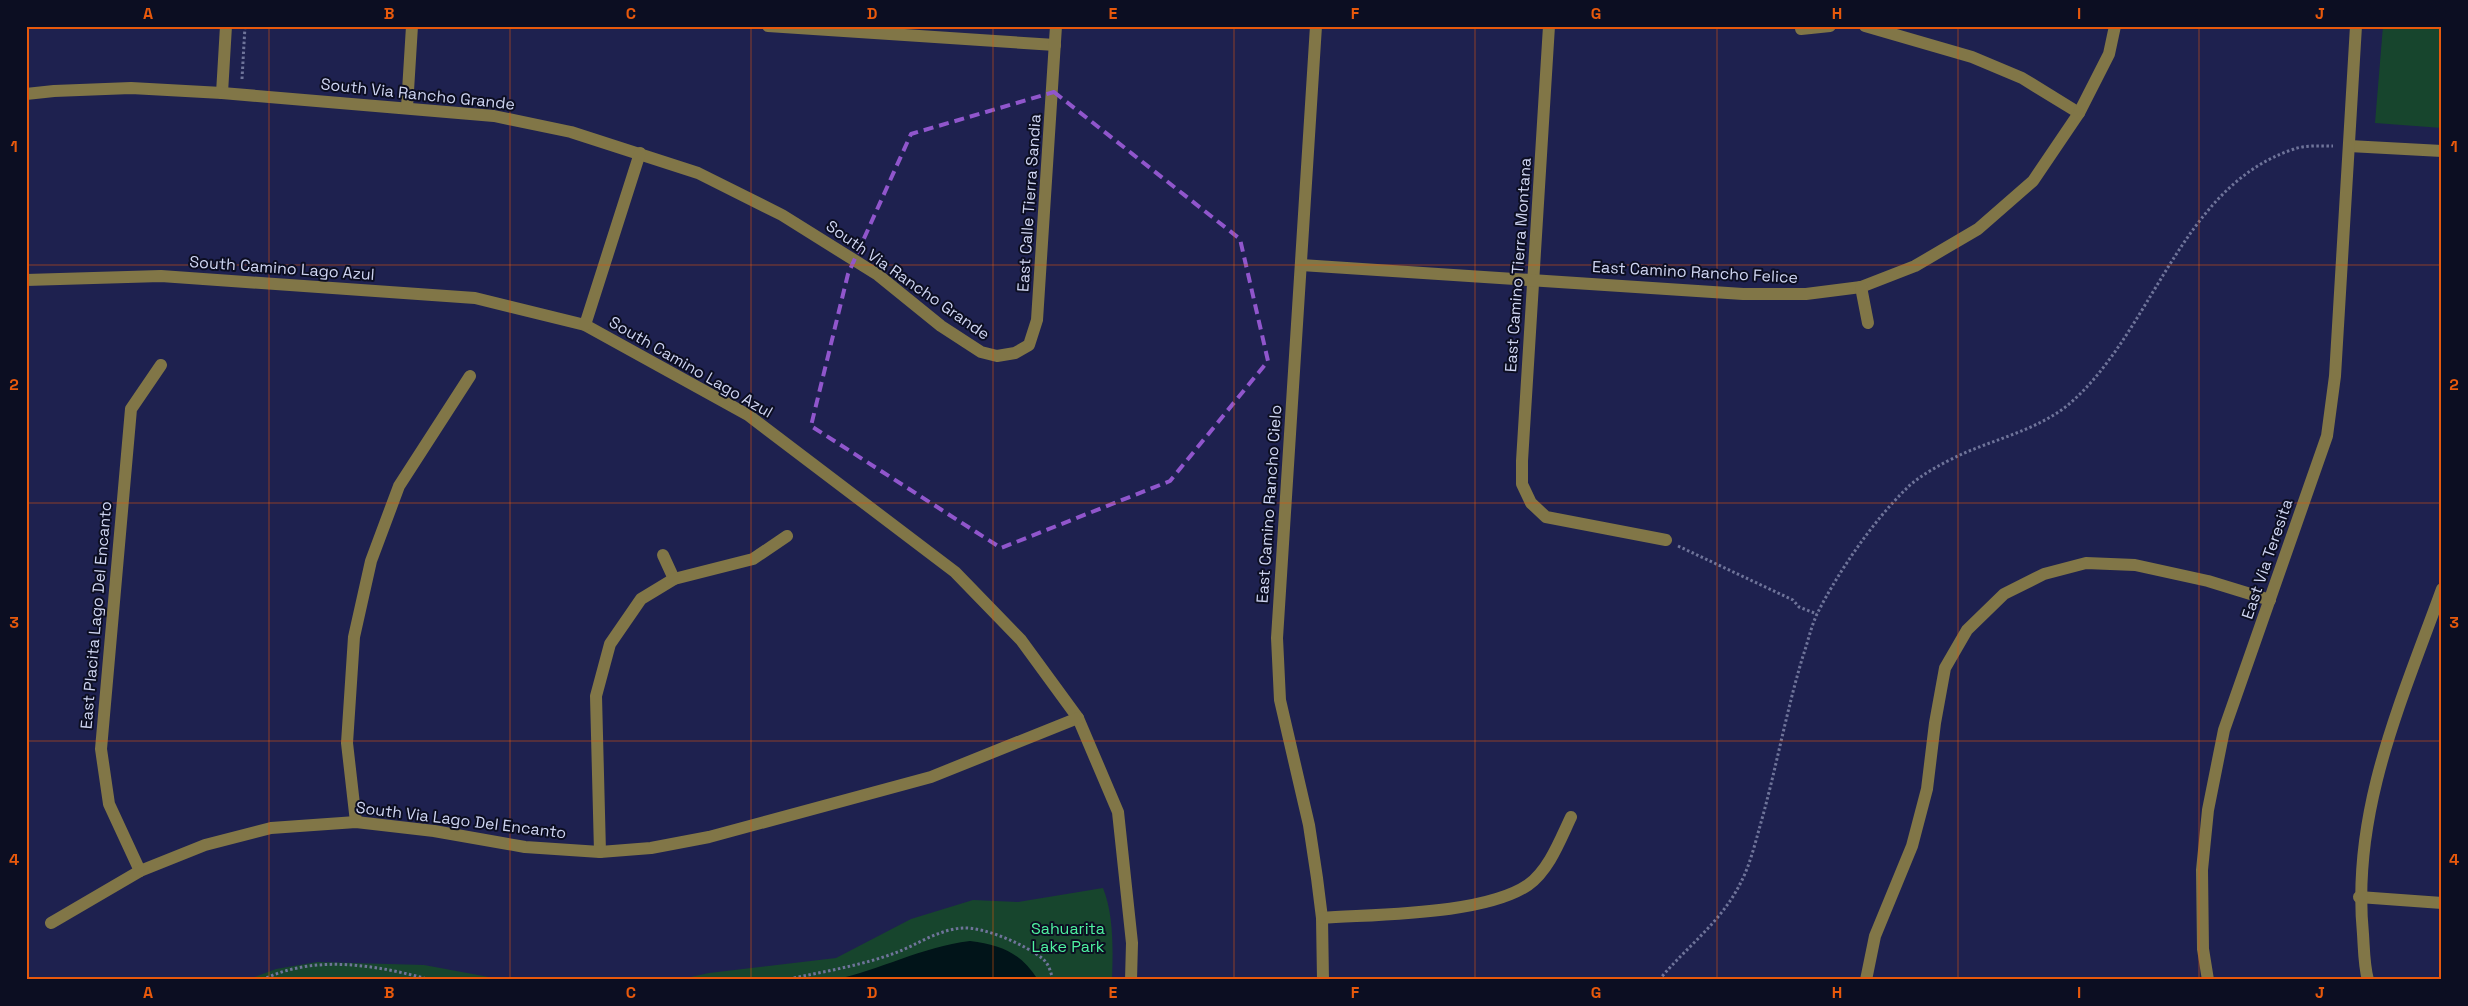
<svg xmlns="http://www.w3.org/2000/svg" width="2468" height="1006" viewBox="0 0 2468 1006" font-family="'Space Grotesk',sans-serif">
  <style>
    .green { fill: #17452d }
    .water { fill: #011419 }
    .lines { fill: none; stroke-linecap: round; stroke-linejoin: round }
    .path { stroke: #6f749a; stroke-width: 3; stroke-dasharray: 2.5 2.5; stroke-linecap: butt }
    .minor { stroke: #817647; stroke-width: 12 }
    .marked { fill: none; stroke: #9056cc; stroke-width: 4; stroke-dasharray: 10 6; stroke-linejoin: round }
    .grid { fill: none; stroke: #e8590c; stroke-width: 1; stroke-opacity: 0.55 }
    .labels { text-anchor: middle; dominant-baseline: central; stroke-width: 4; stroke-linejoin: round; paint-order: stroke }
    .street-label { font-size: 16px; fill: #cfd5f2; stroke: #0c0e22 }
    .park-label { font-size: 16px; fill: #4ff2a0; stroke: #0c0e22 }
    .neatline { fill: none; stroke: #e8590c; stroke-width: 2 }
    .grid-label { font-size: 16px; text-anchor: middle; font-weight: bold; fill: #e8590c }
  </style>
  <rect width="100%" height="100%" fill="#1e214f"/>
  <g class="green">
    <polygon points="2383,26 2442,26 2442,128 2375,123"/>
    <path d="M1103 888C1114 915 1113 951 1112 980H677L709 973 836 958 911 919 973 900 1018 902Z"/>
    <polygon points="317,962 424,965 505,980 247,980 276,969"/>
  </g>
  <path class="water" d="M970 941C1001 945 1020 952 1038 980H833C881 970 921 947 970 941Z"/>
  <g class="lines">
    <g class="path">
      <polyline points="242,79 245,26"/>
      <polyline points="1678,546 1793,600 1799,607 1817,614"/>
      <path d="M262 980C314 954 377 965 431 980"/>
      <path d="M784 980C821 972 860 966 895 953 917 945 939 929 963 928 985 927 1026 945 1043 959 1049 964 1051 973 1053 980"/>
      <path d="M1659 980C1687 946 1723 921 1742 880 1750 864 1755 844 1760 826 1776 770 1786 712 1803 656 1808 642 1811 626 1818 612 1839 571 1873 521 1907 488 1920 475 1943 463 1960 455 1995 439 2037 430 2068 405 2153 333 2180 186 2294 149 2305 145 2321 146 2333 146"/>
    </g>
    <g class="minor">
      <polyline points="768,26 1055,45"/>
      <polyline points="1316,26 1277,638 1280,700 1309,825 1317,878 1322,918 1323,980"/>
      <polyline points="1549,26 1522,461 1522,484 1531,503 1546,517 1666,540"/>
      <polyline points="1865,26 1972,57 2022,78 2079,113"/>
      <polyline points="1801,29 1830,26"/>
      <polyline points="222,93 226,26"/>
      <polyline points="26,94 54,91 131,88 222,93 494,116 571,132 698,173 782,215 878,275 941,326 981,352 997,356 1015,353 1029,345 1037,320 1056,26"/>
      <polyline points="407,107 412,26"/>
      <polyline points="2349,146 2442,151"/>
      <polyline points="1301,265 1743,294 1806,294 1861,287 1915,266 1978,229 2033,181 2079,113 2109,54 2115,26"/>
      <polyline points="26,280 161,276 475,298 585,325 748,415 955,572 1021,640 1078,718 1118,812 1132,943 1131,980"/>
      <polyline points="1861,287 1868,323"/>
      <polyline points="585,325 640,153"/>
      <polyline points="663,555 674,579"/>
      <polyline points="356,822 347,743 354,637 371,561 399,486 470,376"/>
      <polyline points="600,852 596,696 610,644 641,599 674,579 753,559 787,536"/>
      <polyline points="140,871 109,804 101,749 131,409 161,365"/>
      <polyline points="2359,897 2442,903"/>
      <path d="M1322 918C1376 914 1484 915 1528 885 1549 870 1560 840 1571 817"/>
      <polyline points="51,923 140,871 205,845 271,828 356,822 434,831 525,847 600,852 651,848 709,837 931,777 1078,718"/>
      <polyline points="1866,980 1875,936 1912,846 1927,789 1935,723 1945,668 1967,630 2004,594 2044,574 2086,563 2135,565 2208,581 2270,600"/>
      <polyline points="2208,980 2203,949 2202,870 2208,810 2224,730 2327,436 2335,376 2356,26"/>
      <path d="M2368 980C2364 966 2364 949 2363 934 2351 812 2401 702 2442 589"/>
    </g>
  </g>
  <path class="marked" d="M1054 92 1240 239 1268 361 1170 481 1001 548 811 426 848 274 911 134Z"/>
  <path class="grid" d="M269 26V980M510 26V980M751 26V980M993 26V980M1234 26V980M1475 26V980M1717 26V980M1958 26V980M2199 26V980M26 265H2442M26 503H2442M26 741H2442"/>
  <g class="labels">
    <g class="street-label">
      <text transform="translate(418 94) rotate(6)">South Via Rancho Grande</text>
      <text transform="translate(1029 203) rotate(-86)">East Calle Tierra Sandia</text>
      <text transform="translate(1518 265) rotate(-86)">East Camino Tierra Montana</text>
      <text transform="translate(282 268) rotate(4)">South Camino Lago Azul</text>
      <text transform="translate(1695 272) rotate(3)">East Camino Rancho Felice</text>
      <text transform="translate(908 280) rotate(35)">South Via Rancho Grande</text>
      <text transform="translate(691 367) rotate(30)">South Camino Lago Azul</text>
      <text transform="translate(1269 504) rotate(-86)">East Camino Rancho Cielo</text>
      <text transform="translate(2267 559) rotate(-71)">East Via Teresita</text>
      <text transform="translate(96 615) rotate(-85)">East Placita Lago Del Encanto</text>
      <text transform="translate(461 820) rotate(7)">South Via Lago Del Encanto</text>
    </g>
    <g class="park-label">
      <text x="1068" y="928">Sahuarita<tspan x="1068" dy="18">Lake Park</tspan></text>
    </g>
  </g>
  <rect width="2468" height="1006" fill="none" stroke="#0c0e22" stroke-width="55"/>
  <rect x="28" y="28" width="2412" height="950" class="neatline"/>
  <g class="grid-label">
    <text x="148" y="19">A</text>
    <text x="389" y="19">B</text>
    <text x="631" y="19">C</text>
    <text x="872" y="19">D</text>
    <text x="1113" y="19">E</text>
    <text x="1355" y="19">F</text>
    <text x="1596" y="19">G</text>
    <text x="1837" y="19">H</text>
    <text x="2079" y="19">I</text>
    <text x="2320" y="19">J</text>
    <text x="14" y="152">1</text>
    <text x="2454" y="152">1</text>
    <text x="14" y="390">2</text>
    <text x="2454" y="390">2</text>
    <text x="14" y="628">3</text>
    <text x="2454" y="628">3</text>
    <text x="14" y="865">4</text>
    <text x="2454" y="865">4</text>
    <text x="148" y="998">A</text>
    <text x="389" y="998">B</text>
    <text x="631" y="998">C</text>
    <text x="872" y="998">D</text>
    <text x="1113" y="998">E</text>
    <text x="1355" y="998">F</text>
    <text x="1596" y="998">G</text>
    <text x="1837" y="998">H</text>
    <text x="2079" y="998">I</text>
    <text x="2320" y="998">J</text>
  </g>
</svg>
